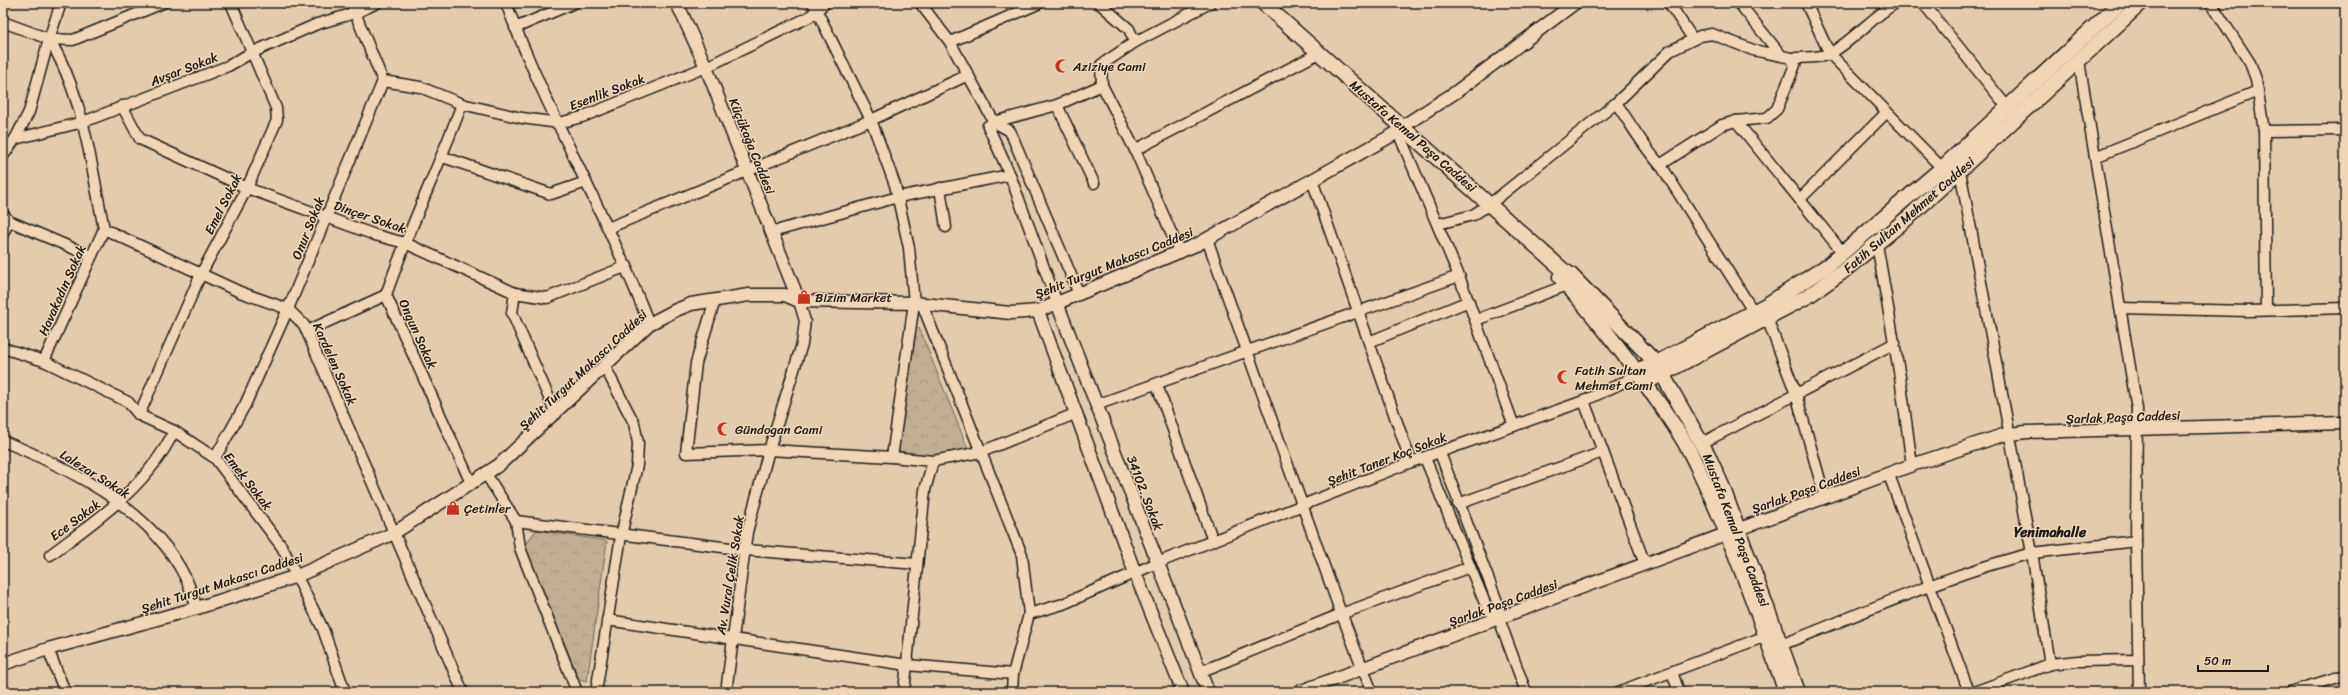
<svg xmlns="http://www.w3.org/2000/svg" width="2348" height="695" viewBox="0 0 2348 695" font-family="Sriracha,sans-serif">
  <style>
    .park { fill: url(#park-crowns); stroke: #6f6558 }
    .lines { fill: none; stroke-linecap: round; stroke-linejoin: round }
    .minor-casing { stroke: #1c1c1c; stroke-width: 13 }
    .tertiary-casing { stroke: #1c1c1c; stroke-width: 15 }
    .secondary-casing { stroke: #1c1c1c; stroke-width: 17 }
    .minor { stroke: #f0d6b7; stroke-width: 10 }
    .tertiary { stroke: #f0d6b7; stroke-width: 12 }
    .secondary { stroke: #f0d6b7; stroke-width: 14 }
    .labels { text-anchor: middle; dominant-baseline: central; stroke-width: 3; stroke-linejoin: round; paint-order: stroke }
    .poi-label { font-size: 13px; fill: #1c1c1c; stroke: #f0d6b7; text-anchor: start }
    .street-label { font-size: 13px; fill: #1c1c1c; stroke: #f0d6b7 }
    .neighbourhood-label { font-size: 14px; font-weight: bold; fill: #1c1c1c; stroke: #f0d6b7 }
  </style>
  <defs>
    <pattern id="park-crowns" width="20" height="18" patternUnits="userSpaceOnUse"><rect width="20" height="18" fill="#c2ae95"/><path d="M2 6a3 3 0 1 1 6 0M12 15a3 3 0 1 1 6 0" fill="none" stroke="#a69580"/></pattern>
  </defs>
  <rect width="100%" height="100%" fill="#e3cbae"/>
  <filter id="ink" filterUnits="userSpaceOnUse"><feTurbulence type="fractalNoise" baseFrequency=".025" numOctaves="2"/><feDisplacementMap in="SourceGraphic" scale="8" xChannelSelector="R" yChannelSelector="G"/><feConvolveMatrix kernelMatrix="1 2 1 2 8 2 1 2 1" color-interpolation-filters="sRGB"/></filter>
  <g filter="url(#ink)">
    <g class="park">
      <polygon points="913,328 919,328 968,449 934,457 898,451"/>
      <polygon points="536,530 607,541 587,681 579,679 524,547"/>
    </g>
    <g class="lines">
      <defs>
        <g id="minor">
          <path d="M506 3C547 113 607 215 649 324"/>
          <polyline points="813,3 871,120 895,185 909,248 914,303 892,457"/>
          <polyline points="920,3 950,42 994,122 988,126 1010,175 1057,303"/>
          <polyline points="1099,3 1129,29 1135,42 1101,65 1102,85 1135,150 1180,253"/>
          <polyline points="1669,3 1693,39"/>
          <polyline points="1739,3 1780,54"/>
          <polyline points="1806,3 1826,46 1834,58 1942,168"/>
          <polyline points="1923,3 2008,108"/>
          <polyline points="2211,3 2250,63 2256,79 2264,131 2266,310"/>
          <polyline points="3,22 49,39 73,40 163,3"/>
          <polyline points="515,28 574,3"/>
          <path d="M49 39C84 96 91 165 104 229L240 292 288 309 304 325 463 692"/>
          <polyline points="950,42 1040,3"/>
          <polyline points="1135,42 1210,3"/>
          <path d="M1791 58C1804 57 1820 59 1831 53 1855 39 1872 17 1896 3"/>
          <polyline points="2079,61 2137,409 2136,541 2139,692"/>
          <polyline points="383,81 420,87 462,104 522,118 559,123 582,117 706,67 809,17 825,3"/>
          <path d="M1616 103C1631 124 1644 148 1662 167L1753 311"/>
          <path d="M462 104C438 169 408 230 386 295L471 483"/>
          <polyline points="1057,105 1094,183"/>
          <polyline points="122,106 140,139 247,188 375,235 405,243 515,293 547,298 627,266"/>
          <polyline points="994,122 1010,131 1079,294"/>
          <polyline points="994,122 1057,105 1102,85"/>
          <polyline points="2264,131 2345,130"/>
          <polyline points="1398,132 1459,276 1514,426"/>
          <polyline points="15,139 29,112 49,39 61,3"/>
          <polyline points="1135,150 1319,53"/>
          <polyline points="3,156 15,139 83,122 228,66 251,53 317,24 355,13 377,3"/>
          <polyline points="443,157 551,194 586,182"/>
          <polyline points="2095,157 2258,91"/>
          <polyline points="1660,165 1722,125 1736,121 1843,253"/>
          <polyline points="1960,171 2032,553 2050,664"/>
          <polyline points="1312,180 1411,462"/>
          <polyline points="940,188 946,227"/>
          <polyline points="1800,199 1887,112"/>
          <polyline points="3,214 9,221 91,256"/>
          <polyline points="1438,224 1473,215 1490,204 1616,103 1670,51 1700,36 1712,34 1753,50 1791,58 1795,65 1777,109 1767,118 1736,121"/>
          <polyline points="608,228 871,120 968,75"/>
          <polyline points="772,232 898,197 1010,175"/>
          <polyline points="3,233 9,221"/>
          <polyline points="1207,239 1338,605 1372,692"/>
          <polyline points="1877,244 1900,377 1912,465"/>
          <polyline points="515,293 512,313 556,414"/>
          <polyline points="715,300 696,363 686,453 769,450 892,457 933,461 981,452 1077,413"/>
          <polyline points="922,304 1022,555 1029,614 1013,674 1012,692"/>
          <polyline points="2120,308 2249,311 2345,308"/>
          <polyline points="1767,318 1796,394 1825,498"/>
          <polyline points="1476,320 1567,285"/>
          <polyline points="307,331 386,295"/>
          <polyline points="1369,342 1469,301"/>
          <polyline points="3,348 44,361 128,402 139,415 174,431 215,458 282,547 323,629 345,692"/>
          <polyline points="44,361 104,229"/>
          <polyline points="1157,385 1213,541"/>
          <polyline points="1584,401 1645,564"/>
          <polyline points="1096,405 1459,276"/>
          <polyline points="139,415 201,274 247,188 277,120 276,108 231,3"/>
          <path d="M3 441C69 468 152 509 185 577 190 586 193 598 197 608"/>
          <polyline points="1702,443 1895,343"/>
          <polyline points="215,458 245,405 288,309 383,81 351,3"/>
          <polyline points="1425,458 1487,608 1499,619 1498,604 1440,453"/>
          <polyline points="486,474 516,521 520,548 577,692"/>
          <polyline points="1889,475 1969,692"/>
          <polyline points="1458,504 1603,452"/>
          <polyline points="516,521 746,550 917,564"/>
          <path d="M50 555C98 519 148 486 174 431"/>
          <polyline points="1029,614 1063,604 1157,563 1411,462 1584,401 1626,381 1636,371"/>
          <polyline points="1499,619 1526,692"/>
          <polyline points="607,620 907,665 1013,674"/>
          <path d="M1781 645C1863 613 1946 575 2032 553L2136 541"/>
          <polyline points="48,649 65,692"/>
          <polyline points="1200,672 1341,614 1470,567"/>
          <polyline points="1672,672 1679,692"/>
          <polyline points="596,692 621,536 637,465 638,443 634,423 605,367"/>
          <polyline points="726,692 747,532 769,450 802,344 805,321 799,301"/>
          <polyline points="904,692 925,490 933,461"/>
          <polyline points="1618,692 1766,636"/>
          <polyline points="1974,692 2050,664 2078,661 2138,660"/>
          <polyline points="2290,692 2345,675"/>
        </g>
        <g id="tertiary">
          <polyline points="677,3 706,67 799,301"/>
          <polyline points="1057,303 1208,692"/>
          <polyline points="1038,311 1135,573 1183,692"/>
          <polyline points="3,664 48,649 197,608 297,576 394,533 499,465 649,324 676,310 691,304 749,295 785,295 799,301 914,303 1011,313 1038,311 1198,244 1398,132 1403,126 1456,92 1575,3"/>
          <polyline points="1299,692 1912,465 2003,435 2026,432 2345,423"/>
        </g>
        <g id="secondary">
          <polyline points="1263,3 1563,270 1571,275 1656,363 1708,455 1722,486 1798,692"/>
          <path d="M1563 270 1560 277C1591 312 1620 348 1647 386 1662 408 1678 429 1690 452 1729 529 1757 612 1786 692"/>
          <polyline points="1636,371 1656,363 1768,304 1827,266 1942,168 2120,3"/>
          <polyline points="1645,383 1808,296 1841,273 1910,216 2141,3"/>
        </g>
      </defs>
      <use href="#minor" class="minor-casing"/>
      <use href="#tertiary" class="tertiary-casing"/>
      <use href="#secondary" class="secondary-casing"/>
      <use href="#minor" class="minor"/>
      <use href="#tertiary" class="tertiary"/>
      <use href="#secondary" class="secondary"/>
    </g>
  </g>
  <defs>
    <symbol id="mosque-bare" viewBox="-9 -9 18 18"><path d="M3.5-4.9A6 6 0 1 0 3.5 4.9A5 5 0 1 1 3.5-4.9Z" fill="#c8321e" stroke="#f0d6b7" stroke-width="2.5" paint-order="stroke"/></symbol>
    <symbol id="shop-bare" viewBox="-9 -9 18 18"><path d="M-5-2.5h2.3a2.7 3.5 0 0 1 5.4 0H5L5.5 6h-11ZM-1.5-2.5h3a1.5 2.3 0 0 0-3 0Z" fill="#c8321e" stroke="#f0d6b7" stroke-width="2.5" paint-order="stroke"/></symbol>
  </defs>
  <g fill-rule="evenodd">
    <use href="#mosque-bare" x="1052" y="56" width="20" height="20"/>
    <use href="#shop-bare" x="794" y="287" width="20" height="20"/>
    <use href="#mosque-bare" x="1554" y="367" width="20" height="20"/>
    <use href="#mosque-bare" x="714" y="419" width="20" height="20"/>
    <use href="#shop-bare" x="443" y="498" width="20" height="20"/>
  </g>
  <g class="labels">
    <g class="poi-label">
      <text x="1073" y="66">Aziziye Cami</text>
      <text x="815" y="297">Bizim Market</text>
      <text x="1575" y="370">Fatih Sultan<tspan x="1575" dy="15">Mehmet Cami</tspan></text>
      <text x="735" y="429">Gündogan Cami</text>
      <text x="464" y="508">Çetinler</text>
    </g>
    <g class="street-label">
      <text transform="translate(184 69) rotate(-21)">Avşar Sokak</text>
      <text transform="translate(607 92) rotate(-21)">Esenlik Sokak</text>
      <text transform="translate(1413 136) rotate(41)">Mustafa Kemal Paşa Caddesi</text>
      <text transform="translate(752 146) rotate(68)">Küçükağa Caddesi</text>
      <text transform="translate(223 204) rotate(-63)">Emel Sokak</text>
      <text transform="translate(1909 215) rotate(-41)">Fatih Sultan Mehmet Caddesi</text>
      <text transform="translate(370 217) rotate(19)">Dinçer Sokak</text>
      <text transform="translate(308 228) rotate(-68)">Onur Sokak</text>
      <text transform="translate(1114 263) rotate(-22)">Şehit Turgut Makascı Caddesi</text>
      <text transform="translate(62 290) rotate(-66)">Havakadın Sokak</text>
      <text transform="translate(418 334) rotate(66)">Ongun Sokak</text>
      <text transform="translate(335 364) rotate(66)">Kardelen Sokak</text>
      <text transform="translate(583 370) rotate(-43)">Şehit Turgut Makascı Caddesi</text>
      <text transform="translate(2123 417) rotate(-2)">Şarlak Paşa Caddesi</text>
      <text transform="translate(1387 459) rotate(-21)">Şehit Taner Koç Sokak</text>
      <text transform="translate(95 474) rotate(32)">Lalezar Sokak</text>
      <text transform="translate(248 481) rotate(52)">Emek Sokak</text>
      <text transform="translate(1806 490) rotate(-20)">Şarlak Paşa Caddesi</text>
      <text transform="translate(1145 493) rotate(69)">34102. Sokak</text>
      <text transform="translate(75 520) rotate(-37)">Ece Sokak</text>
      <text transform="translate(1736 530) rotate(69)">Mustafa Kemal Paşa Caddesi</text>
      <text transform="translate(730 575) rotate(-81)">Av. Vural Çelik Sokak</text>
      <text transform="translate(222 583) rotate(-18)">Şehit Turgut Makascı Caddesi</text>
      <text transform="translate(1503 603) rotate(-20)">Şarlak Paşa Caddesi</text>
    </g>
    <g class="neighbourhood-label">
      <text x="2050" y="532">Yenimahalle</text>
    </g>
  </g>
  <rect width="2348" height="695" fill="none" stroke="#f0d6b7" stroke-width="16"/>
  <rect x="8" y="8" width="2332" height="679" fill="none" stroke="#1c1c1c" stroke-width="1.5" filter="url(#ink)"/>
  <path d="M2198 665v6h70v-6" fill="none" stroke="#1c1c1c" stroke-width="2"/>
  <text x="2204" y="665" font-size="12" fill="#1c1c1c" stroke="#f0d6b7" stroke-width="3" paint-order="stroke">50 m</text>
</svg>
